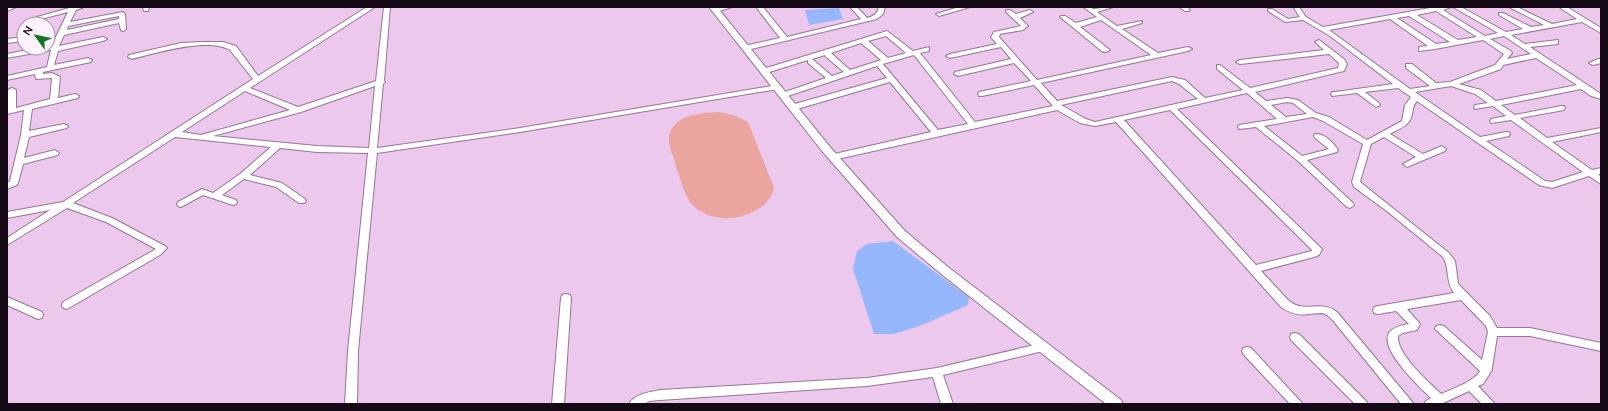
<svg xmlns="http://www.w3.org/2000/svg" width="1608" height="411" viewBox="0 0 1608 411" font-family="Mulish,sans-serif">
  <style>
    .green { fill: #e9a59e }
    .water { fill: #97b7fd }
    .lines { fill: none; stroke-linecap: round; stroke-linejoin: round }
    .minor-casing { stroke: #967597; stroke-width: 2 }
    .tertiary-casing { stroke: #967597; stroke-width: 2 }
    .minor { fill: #fff; fill-rule: evenodd }
    .tertiary { fill: #fff; fill-rule: evenodd }
  </style>
  <rect width="100%" height="100%" fill="#ebc8ec"/>
  <path class="green" d="M720 112 736 116 748 122 774 188C770 202 761 209 748 214 730 222 703 219 690 202 684 193 677 170 674 159 671 150 666 139 671 130 681 113 704 113 720 112Z"/>
  <g class="water">
    <polygon points="839,8 843,19 809,25 805,10"/>
    <polygon points="893,241 969,297 968,305 922,325 894,334 874,334 853,269 857,251 867,244"/>
  </g>
  <g class="lines">
    <defs>
      <g id="minor">
        <path d="M73 7H84L76 10 70 22 123 12 125 14 126 29 123 31 121 30 119 23 64 35 59 46 103 37 107 39 103 41 58 51 54 65 88 58 92 60 91 62 43 72V74L52 73 60 77 58 98 75 94 79 96 78 98 32 109 29 131 64 124 68 126 67 128 29 137 24 158 55 150 59 153 58 155 23 164 18 183 17 185 7 189V183L10 181 21 135 24 110 7 114 8 90 12 88 16 90V108L50 99 52 78 36 79 35 74 7 80V76L47 67 51 50 7 58V54L38 48H48V46L52 45 68 12 41 19 36 24H29L37 17ZM119 16V19L67 30 68 26Z"/>
        <polygon points="143,7 149,7 148,11 144,11"/>
        <path d="M367 7H375L250 88 298 107 376 81 384 7H390L384 80 385 82 383 84 377 148 520 128 778 85 782 87 778 89 520 132 377 153 358 351 357 404H345L348 351 368 153 317 152 280 148 250 175 282 183 305 199 306 201 305 203H299L276 187 244 179 222 195 236 200 237 202 236 204 233 205 203 195 181 207 178 206 177 204 178 202 202 189 213 193 240 174 271 147 175 137 73 203 112 218 165 246 167 248 160 255 67 309 63 308 62 305 63 302 156 249 106 222 67 208 7 245V238L50 210 7 218V212L63 202 253 79 230 50C208 37 156 53 132 59L128 57 129 55 181 43 201 42H223L236 46 258 76ZM375 86 369 148 317 146 213 136 301 112ZM245 91 290 110 201 135 182 132Z"/>
        <polygon points="720,7 732,7 716,12 713,10"/>
        <path d="M756 7H763L787 37 861 19 850 7H857L867 18C874 16 877 14 879 7H885L883 14 877 19 747 50H744V46L780 38Z"/>
        <polygon points="959,7 970,7 939,16 936,14"/>
        <path d="M1083 7H1090L1093 9 1113 7 1097 12 1117 26 1142 21V23L1122 29 1158 53 1188 47 1192 49 1188 51 1041 83 1057 101 1172 77 1185 80 1205 98 1243 90 1217 69V65H1220L1250 88 1338 68 1339 64 1338 62 1329 54 1240 64 1236 62 1240 60 1324 50 1315 42 1319 40 1344 59 1347 64 1344 71 1255 92 1266 101 1287 98 1298 100 1316 113 1329 117 1367 140 1402 121 1405 105 1411 97 1398 88 1365 92 1379 103 1380 105 1376 107 1357 93 1332 96 1331 94 1332 92H1335L1393 84 1330 36 1303 20 1285 22 1268 11V9H1272L1288 19 1300 17 1293 7H1299L1306 17 1323 27 1436 7H1451L1443 10 1485 36 1498 33 1453 7H1461L1506 32 1523 29 1499 15V13H1503L1531 27 1544 25 1509 7H1517L1552 24 1577 19 1559 7H1567L1601 28V33L1582 22 1511 35 1525 44 1558 40V44L1530 47 1601 94V99L1591 96 1581 89 1501 105 1515 115 1561 106H1564L1565 108 1564 110 1520 118 1547 138 1601 128V132L1552 142 1592 170 1601 168V174H1598L1601 177V184L1589 176 1552 188 1539 185 1417 101C1411 107 1414 115 1409 122 1405 127 1395 131 1390 134L1423 154 1442 146 1446 149 1445 151 1407 167 1403 164 1416 157 1384 137 1371 144 1360 182 1449 253 1455 261 1458 283 1461 287 1490 316 1497 328H1530L1601 343V351L1530 336H1497L1492 368V370L1483 384 1478 386 1495 404H1482L1469 391 1441 404H1424L1426 401 1431 398C1420 388 1379 349 1389 333 1393 327 1402 325 1409 324L1396 311 1378 314 1374 313 1373 310 1374 307 1378 306 1454 293C1445 280 1450 268 1443 257L1388 212 1354 187 1352 182 1363 144 1323 121 1313 117 1264 126 1302 156 1329 149 1315 138 1314 136 1315 134C1324 133 1334 143 1338 150L1337 152 1307 160 1353 203 1354 205 1350 208 1347 207 1298 161 1256 127 1239 129 1238 127 1239 125 1277 119 1247 93 1177 109 1322 249 1319 255 1314 257 1261 271 1289 301C1306 314 1320 299 1337 312L1414 404H1401L1335 323C1333 320 1329 316 1325 314 1321 312 1314 314 1309 314 1298 316 1290 313 1281 307L1116 122 1095 126 1080 123 1057 110 833 160 829 157 830 155 931 132 890 82 797 109H791L790 107 791 105 887 78 877 66 785 97H782L781 95 782 93 826 78 808 63V60L766 73 762 71 763 69 887 31 913 51 929 47V51L920 53 975 122 1053 106 1034 85 982 96H979L978 94 979 92 1031 81 1014 63 958 76 954 74 955 72 1011 59 1001 47 950 58 946 56 950 54 997 44 991 37 994 32 1021 26 1006 12V10H1010L1016 14 1030 10 1033 12 1020 18 1028 26 1023 30 1000 34 999 37 1037 80 1151 55 1101 20 1080 27 1110 50 1106 52H1103L1060 17 1061 16H1065L1076 23 1097 17ZM1436 11 1477 37 1458 40 1417 15ZM1409 16 1450 42 1436 44 1397 18ZM1390 19 1428 46 1419 47V51L1435 49 1483 40 1504 54 1495 65 1450 82 1436 83 1412 64H1406V68L1430 86 1410 89 1329 30ZM886 36 906 53 888 58 868 41ZM1504 36 1531 54 1507 59 1512 53 1511 51 1490 39ZM861 43 881 60 850 70 831 53ZM825 55V56L844 72 832 76 812 59ZM914 55 968 124 938 130 883 64ZM1536 58 1577 85 1496 101 1481 90 1459 84 1501 69 1503 65ZM1172 81 1179 84 1198 99 1095 122 1086 119 1061 105ZM1451 86 1475 94 1488 103 1475 105 1474 107 1475 109 1493 106 1506 116 1491 119 1490 121 1491 123 1511 120 1583 172 1552 182 1545 181 1486 141 1509 136 1510 134 1509 132H1506L1480 137 1415 92ZM1287 102 1293 103 1307 114 1286 117 1271 105ZM1170 110 1312 250V251L1256 265 1124 120ZM1461 300 1486 326 1488 332 1482 360 1444 326 1440 325 1436 326 1435 329 1480 371C1475 381 1452 389 1441 394 1429 382 1396 354 1398 336L1403 333 1417 330 1420 324 1407 309Z"/>
        <polygon points="1179,7 1187,7 1190,10 1189,11 1185,11"/>
        <polygon points="24,37 24,41 7,43 7,39"/>
        <polygon points="1598,59 1601,59 1601,63 1593,65 1589,63"/>
        <polygon points="566,294 570,295 571,298 564,404 552,404 561,298 562,295"/>
        <polygon points="7,297 42,312 43,315 42,318 38,319 7,305"/>
        <polygon points="1295,333 1299,334 1366,401 1368,404 1355,404 1291,340 1290,337 1291,334"/>
        <path d="M1043 343 1047 344 1048 347 1047 350 943 375 953 404H941L933 377 867 386 660 400 649 401 645 404H629C634 394 650 392 660 390L867 378 937 368Z"/>
        <polygon points="1247,347 1251,348 1303,404 1290,404 1243,354 1242,351 1243,348"/>
      </g>
      <g id="tertiary">
        <polygon points="7,7 16,7 7,11"/>
        <polygon points="709,7 717,7 830,147 905,231 948,267 1121,400 1123,404 1106,404 940,273 897,237 822,151"/>
      </g>
    </defs>
    <use href="#minor" class="minor-casing"/>
    <use href="#tertiary" class="tertiary-casing"/>
    <use href="#minor" class="minor"/>
    <use href="#tertiary" class="tertiary"/>
  </g>
  <rect width="1608" height="411" fill="none" stroke="#150916" stroke-width="16"/>
  <g transform="translate(36 36) rotate(303)"><circle r="19" fill="#fdf2fe" stroke="#a095a1"/>
  <path d="M0-3L7 15L0 10L-7 15Z" fill="#127423"/>
  <text y="-6" font-size="11" font-weight="bold" text-anchor="middle" fill="#150916">N</text>
  </g>
</svg>
